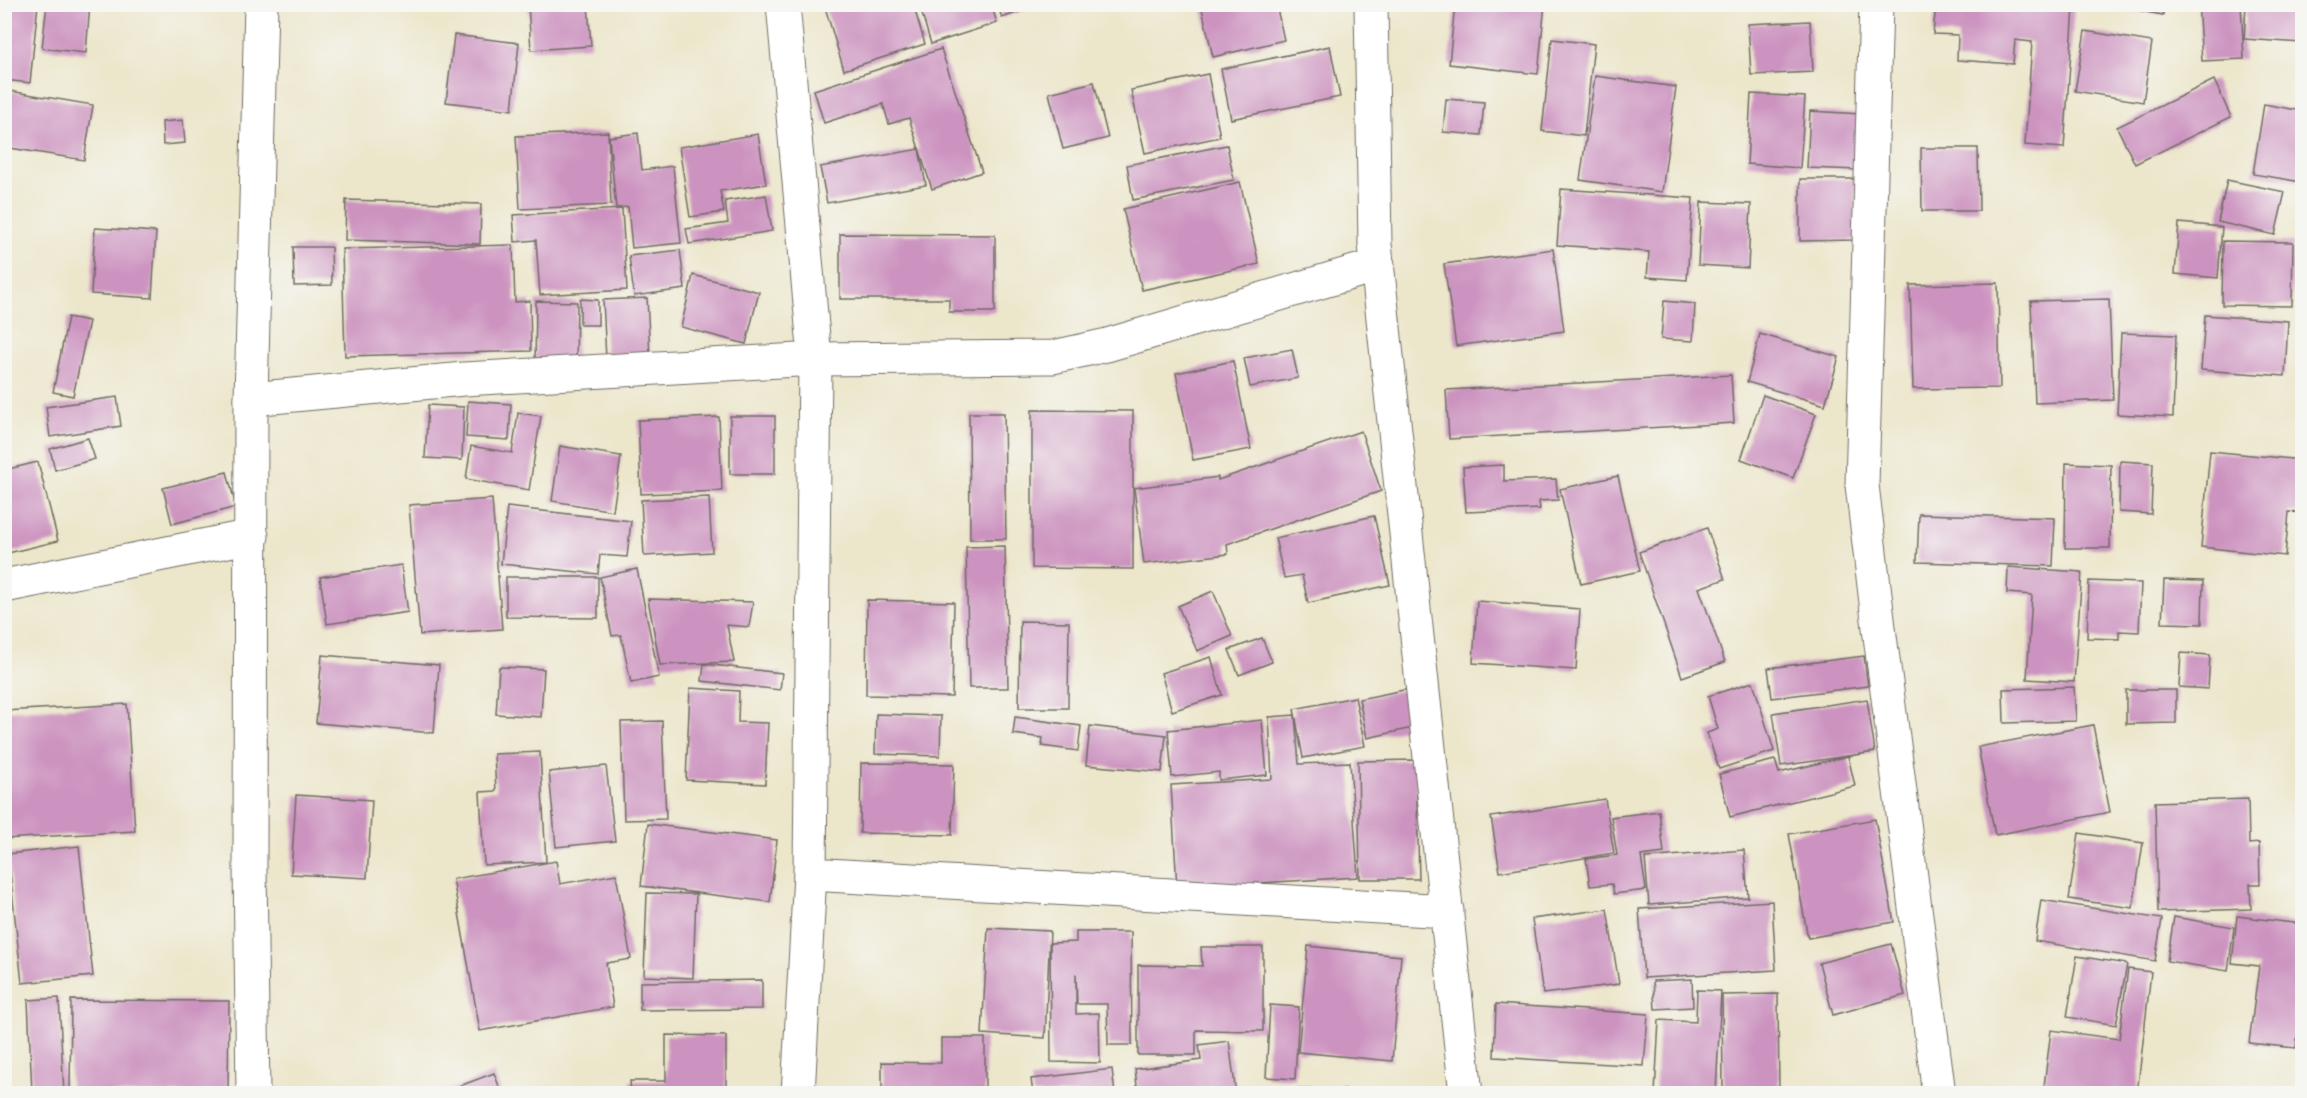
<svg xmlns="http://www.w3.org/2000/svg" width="2307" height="1098" viewBox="0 0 2307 1098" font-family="'IM FELL French Canon',serif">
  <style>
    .building { fill: #cc93c0 }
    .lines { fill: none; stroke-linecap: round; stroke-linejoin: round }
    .minor-casing { stroke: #6f6c63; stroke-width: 35 }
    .minor { stroke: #fff; stroke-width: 33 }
  </style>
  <rect width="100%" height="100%" fill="#f6f6f2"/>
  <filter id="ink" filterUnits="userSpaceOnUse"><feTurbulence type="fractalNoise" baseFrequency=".0167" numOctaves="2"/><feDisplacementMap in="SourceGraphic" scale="12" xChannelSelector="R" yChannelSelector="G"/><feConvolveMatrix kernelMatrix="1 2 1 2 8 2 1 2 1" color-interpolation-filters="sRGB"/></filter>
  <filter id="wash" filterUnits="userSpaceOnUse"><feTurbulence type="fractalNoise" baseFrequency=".008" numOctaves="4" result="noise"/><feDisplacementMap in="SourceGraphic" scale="24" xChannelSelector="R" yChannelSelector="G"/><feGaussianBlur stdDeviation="1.35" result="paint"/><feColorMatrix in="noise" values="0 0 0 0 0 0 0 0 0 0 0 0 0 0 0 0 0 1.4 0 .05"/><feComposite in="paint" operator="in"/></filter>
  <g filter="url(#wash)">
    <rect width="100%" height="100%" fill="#ece6cb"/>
    <g id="blocks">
      <g class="building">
        <polygon points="4,4 38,4 30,83 4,80"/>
        <polygon points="47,4 90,4 86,53 42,48"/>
        <polygon points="528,4 588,4 591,46 531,50"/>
        <polygon points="824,4 913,4 925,44 844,70"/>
        <polygon points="919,4 991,4 997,23 931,44"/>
        <polygon points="997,4 1039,4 1039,5 1002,18"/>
        <polygon points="1201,4 1276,4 1284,40 1213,57"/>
        <polygon points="1455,4 1545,4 1538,74 1449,64"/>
        <polygon points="1663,4 1684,4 1684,8 1663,6"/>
        <polygon points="1936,4 2035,4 2074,8 2064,148 2025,145 2032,42 2015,40 2013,64 1957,60 1958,35 1933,34"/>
        <polygon points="2102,4 2164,4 2163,15"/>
        <polygon points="2198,4 2241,4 2244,59 2202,61"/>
        <polygon points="2246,4 2302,4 2302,43 2244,39"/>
        <polygon points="1810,21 1813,72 1751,75 1748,24"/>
        <polygon points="2085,31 2152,42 2143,102 2075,91"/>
        <polygon points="454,35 519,43 512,110 446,102"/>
        <polygon points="1552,39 1594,44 1584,136 1542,131"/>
        <polygon points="1330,46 1340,97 1231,119 1221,69"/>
        <polygon points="941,49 982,172 932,189 909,118 889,124 883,104 824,123 814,90"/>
        <polygon points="1208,74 1220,137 1145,153 1131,90"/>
        <polygon points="1595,76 1676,87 1662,192 1580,180"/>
        <polygon points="2214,80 2231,117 2135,164 2117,127"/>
        <polygon points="1094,82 1108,138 1063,149 1049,93"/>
        <polygon points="4,90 93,105 84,160 4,147"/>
        <polygon points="1751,94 1805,97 1800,168 1747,164"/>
        <polygon points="1446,99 1484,102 1481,135 1443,132"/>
        <polygon points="2264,104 2302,111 2302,182 2253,174"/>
        <polygon points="1810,111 1861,114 1858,170 1807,168"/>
        <polygon points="183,120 185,143 163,145 162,122"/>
        <polygon points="608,132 611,205 520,209 516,136"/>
        <polygon points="638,133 642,170 673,166 681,243 632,248 628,207 616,208 609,137"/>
        <polygon points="758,134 766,184 720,191 724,212 690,217 679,147"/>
        <polygon points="1227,145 1234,180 1133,200 1127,165"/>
        <polygon points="1921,148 1978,148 1979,211 1922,211"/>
        <polygon points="919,149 926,185 827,203 820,167"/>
        <polygon points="1800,179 1856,179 1856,240 1800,241"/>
        <polygon points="2227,180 2285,192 2275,235 2218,222"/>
        <polygon points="1240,182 1259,264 1142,290 1123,209"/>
        <polygon points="1561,189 1693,198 1687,280 1647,277 1649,252 1557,245"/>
        <polygon points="766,195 772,231 689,244 686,229 728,223 725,201"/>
        <polygon points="346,200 481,204 480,244 345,240"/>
        <polygon points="1701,202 1751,204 1748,268 1698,265"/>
        <polygon points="622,209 627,290 540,295 536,240 515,242 513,215"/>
        <polygon points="2179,223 2222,227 2218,278 2175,274"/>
        <polygon points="95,228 156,232 152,298 91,294"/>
        <polygon points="840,234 995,235 995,312 949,312 949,299 840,299"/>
        <polygon points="2223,241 2293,242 2292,306 2222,305"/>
        <polygon points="513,245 515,302 530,301 531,351 345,356 342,249"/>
        <polygon points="293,247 331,247 332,285 294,286"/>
        <polygon points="1553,249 1564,331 1456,346 1444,264"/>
        <polygon points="680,250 685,289 634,296 629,256"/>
        <polygon points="693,275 759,292 746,344 681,327"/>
        <polygon points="1998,283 2000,388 1913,389 1910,285"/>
        <polygon points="647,298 650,356 606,359 603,300"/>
        <polygon points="580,299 598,300 598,325 580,325"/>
        <polygon points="2109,299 2113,400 2035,403 2031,301"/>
        <polygon points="536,301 577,302 576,368 535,367"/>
        <polygon points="1664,301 1695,304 1693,341 1661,339"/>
        <polygon points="2205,315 2288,321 2285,376 2201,370"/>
        <polygon points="68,317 89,321 73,396 53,392"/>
        <polygon points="2121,333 2176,335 2173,417 2117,414"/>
        <polygon points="1760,334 1839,357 1825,405 1747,382"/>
        <polygon points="1292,349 1298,378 1250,387 1244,358"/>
        <polygon points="1233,361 1251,449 1193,460 1176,373"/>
        <polygon points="1731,375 1734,423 1449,439 1446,390"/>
        <polygon points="1763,395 1816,414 1793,478 1741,459"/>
        <polygon points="117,397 121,426 50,437 46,407"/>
        <polygon points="468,401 511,404 509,440 466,437"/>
        <polygon points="428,405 464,407 462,460 425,458"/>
        <polygon points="1032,410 1133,411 1133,569 1032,568"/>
        <polygon points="518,413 541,416 529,490 466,479 471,446 512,453"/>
        <polygon points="969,413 1004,413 1006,539 970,539"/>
        <rect x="730" y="416" width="45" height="58"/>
        <polygon points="719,417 722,491 641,494 638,420"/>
        <polygon points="1361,431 1381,491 1227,544 1228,554 1144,564 1134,488 1218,477 1218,480"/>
        <polygon points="88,438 95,459 55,470 50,449"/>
        <polygon points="560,446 621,456 613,511 552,501"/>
        <polygon points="2210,451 2302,460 2302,513 2289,512 2285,556 2201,547"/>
        <polygon points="2120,461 2153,463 2151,514 2119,512"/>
        <polygon points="38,462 58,541 4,554 4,470"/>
        <polygon points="2066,463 2111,465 2110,548 2065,548"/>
        <polygon points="1504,465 1504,481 1556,479 1558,500 1539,501 1540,509 1466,512 1463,467"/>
        <polygon points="227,472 236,507 172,524 163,488"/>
        <polygon points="1618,476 1640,571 1581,584 1560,489"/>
        <polygon points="709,497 712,552 644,556 641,500"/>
        <polygon points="492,499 502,629 420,635 409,505"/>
        <polygon points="507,507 631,521 627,557 600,555 598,574 501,564"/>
        <polygon points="1919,514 2055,518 2053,566 1917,562"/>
        <polygon points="1374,516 1390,585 1308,603 1302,575 1284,578 1275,538"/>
        <polygon points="1707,528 1725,579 1699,588 1725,662 1682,677 1639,552"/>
        <polygon points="1005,546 1008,688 969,688 966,547"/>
        <polygon points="401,565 408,612 327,624 320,577"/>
        <polygon points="2008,567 2082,572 2074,682 2027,679 2032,595 2007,593"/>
        <polygon points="637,569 659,677 631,683 621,635 612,636 600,577"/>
        <polygon points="506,577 598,577 598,618 506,617"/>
        <polygon points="2164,580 2203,581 2202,624 2162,623"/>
        <polygon points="2089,581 2141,583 2139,632 2119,631 2119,639 2087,638"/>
        <polygon points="1213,591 1232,636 1197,651 1178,606"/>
        <polygon points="648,599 753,602 749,627 727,625 734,662 660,665"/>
        <polygon points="867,600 954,602 952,697 866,695"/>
        <polygon points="1477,601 1580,609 1576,670 1473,663"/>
        <polygon points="1020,621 1069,622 1068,708 1019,708"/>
        <polygon points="1262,638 1272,662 1239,675 1229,650"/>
        <polygon points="2181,653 2210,655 2208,689 2179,687"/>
        <polygon points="322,655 439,665 434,733 316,723"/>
        <polygon points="1864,656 1868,686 1772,698 1768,668"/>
        <polygon points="1211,657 1222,695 1172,711 1161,673"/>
        <polygon points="704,664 782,673 780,690 702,681"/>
        <polygon points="499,667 544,669 541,717 496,714"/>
        <polygon points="1753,682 1774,751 1719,769 1707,733 1718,729 1708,696"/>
        <polygon points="2074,687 2076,721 2004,723 2003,689"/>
        <polygon points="690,688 739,691 738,722 768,723 765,784 686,780"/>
        <polygon points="1409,689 1417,727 1367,738 1359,699"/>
        <polygon points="2126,690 2176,690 2176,723 2126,724"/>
        <polygon points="1355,697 1365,746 1303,758 1294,709"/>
        <polygon points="1867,699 1875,752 1781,766 1773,713"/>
        <polygon points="127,704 135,831 4,839 4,711"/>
        <polygon points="876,714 941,716 940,756 875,754"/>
        <polygon points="1295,715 1299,764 1350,762 1358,877 1177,888 1171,785 1272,779 1269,717"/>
        <polygon points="1015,717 1081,726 1078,751 1042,746 1043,738 1013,734"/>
        <polygon points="1262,720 1267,775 1219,780 1219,772 1172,777 1168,730"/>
        <polygon points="662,721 666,819 624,820 621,722"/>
        <polygon points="2093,725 2110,812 1995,835 1978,747"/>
        <polygon points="1090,726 1166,735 1162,772 1086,765"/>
        <polygon points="540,752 546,862 484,865 480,792 496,791 494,754"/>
        <polygon points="1848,756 1855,786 1730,817 1719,774 1775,760 1779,773"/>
        <polygon points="1416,760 1419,879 1360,879 1358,761"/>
        <polygon points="861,763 954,764 952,835 860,833"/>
        <polygon points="606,766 615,841 556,847 549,772"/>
        <polygon points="296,795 372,800 367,878 291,874"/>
        <polygon points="1605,799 1614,853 1500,872 1491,817"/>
        <polygon points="2248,799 2249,844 2259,843 2260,884 2250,884 2251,909 2158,912 2155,802"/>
        <polygon points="1659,811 1664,853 1641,856 1646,890 1614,894 1612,884 1590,886 1586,859 1617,855 1611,817"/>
        <polygon points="1875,819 1894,922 1808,938 1789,834"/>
        <polygon points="648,824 777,840 770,902 641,886"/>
        <polygon points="2079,833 2143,843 2133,908 2069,899"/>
        <polygon points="79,846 93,976 22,983 8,854"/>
        <polygon points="1744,850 1748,897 1649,905 1645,858"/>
        <polygon points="556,861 560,884 616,874 631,959 606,963 613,1007 480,1031 453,879"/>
        <polygon points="647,893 696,894 693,978 644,976"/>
        <polygon points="2041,900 2162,919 2155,961 2035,941"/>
        <polygon points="1772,901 1776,970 1644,978 1639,909"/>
        <polygon points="1607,909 1619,984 1543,994 1532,919"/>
        <polygon points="4,915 11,960 4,960"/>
        <polygon points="2237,916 2302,924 2302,998 2296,1048 2249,1043 2259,966 2232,963"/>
        <polygon points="2174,917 2234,927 2228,971 2167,961"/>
        <polygon points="988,928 1050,931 1045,1038 982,1034"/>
        <polygon points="1076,932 1131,932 1132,1045 1108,1045 1107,1004 1077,1004 1076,974 1076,1014 1099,1013 1100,1063 1051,1062 1050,943 1076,942"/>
        <polygon points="1891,944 1905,995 1833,1015 1819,963"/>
        <polygon points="1308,946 1401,956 1392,1061 1298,1052"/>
        <polygon points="1201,947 1263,947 1263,1031 1196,1030 1196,1055 1138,1055 1138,965 1202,966"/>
        <polygon points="2077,956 2127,964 2116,1025 2067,1017"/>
        <polygon points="2128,969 2151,972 2137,1094 2043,1094 2051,1030 2119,1039"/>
        <polygon points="1692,979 1693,1007 1655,1009 1653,981"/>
        <polygon points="762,980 762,1009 640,1010 640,982"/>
        <polygon points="1697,990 1721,991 1716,1094 1655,1094 1659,1020 1696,1022"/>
        <polygon points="1778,994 1779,1094 1723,1094 1722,995"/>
        <polygon points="59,998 64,1094 32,1094 28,1000"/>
        <polygon points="71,1000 229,1001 228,1094 70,1093"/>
        <polygon points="1496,1004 1648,1014 1644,1066 1494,1057"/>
        <polygon points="1270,1005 1299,1007 1295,1079 1266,1077"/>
        <polygon points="666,1035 726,1036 726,1094 631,1094 630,1081 666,1081"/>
        <polygon points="941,1038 985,1038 985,1094 882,1094 882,1062 941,1063"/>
        <polygon points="1229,1041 1236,1094 1138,1094 1135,1069 1201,1060 1199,1045"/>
        <polygon points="1112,1069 1115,1094 1033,1094 1031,1079"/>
        <polygon points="494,1073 502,1094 441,1094 441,1093"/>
        <polygon points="1285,1089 1421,1091 1421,1094 1285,1094"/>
      </g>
    </g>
  </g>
  <g filter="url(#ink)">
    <use href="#blocks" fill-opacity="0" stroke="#6f6c63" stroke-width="1.5"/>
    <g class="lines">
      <defs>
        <g id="minor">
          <polyline points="783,4 815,359 810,874 798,1094"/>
          <polyline points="1371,4 1375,244 1466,1094"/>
          <polyline points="1876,4 1862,485 1880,636 1939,1094"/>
          <polyline points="251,399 464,379 815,359 1053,357 1107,345 1378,265"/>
          <polyline points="4,586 252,536"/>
          <polyline points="810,874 1447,911"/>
          <polyline points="253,1094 250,866 251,399 261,4"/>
        </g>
      </defs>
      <use href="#minor" class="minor-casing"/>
      <use href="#minor" class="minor"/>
    </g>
  </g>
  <rect width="2307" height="1098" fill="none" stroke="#f6f6f2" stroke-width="24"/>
</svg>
